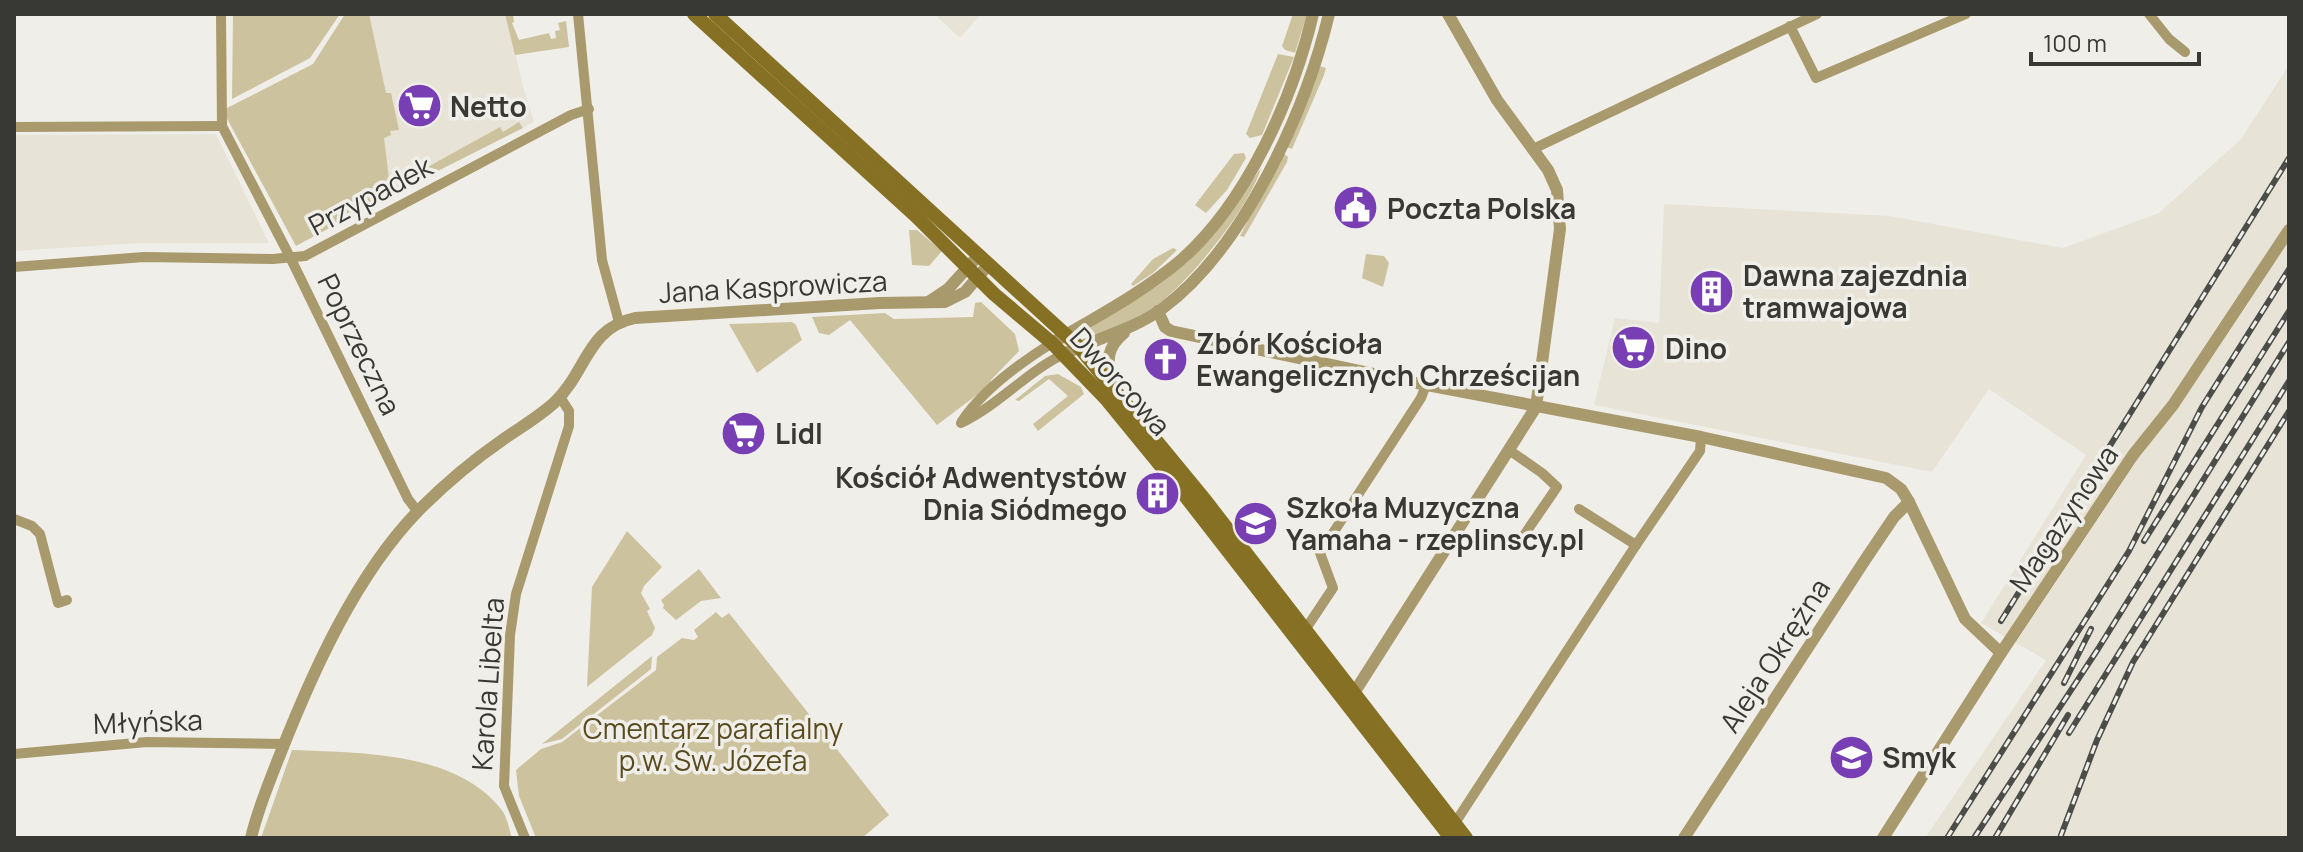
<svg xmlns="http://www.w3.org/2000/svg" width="2303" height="852" viewBox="0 0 2303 852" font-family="Manrope,sans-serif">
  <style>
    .built { fill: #e7e4d7 }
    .green { fill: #cdc29e }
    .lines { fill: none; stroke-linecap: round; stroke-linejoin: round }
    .minor { stroke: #a89a6c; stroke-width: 10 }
    .tertiary { stroke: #a89a6c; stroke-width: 12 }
    .secondary { stroke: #867024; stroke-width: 14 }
    .rail-casing { stroke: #4c4c49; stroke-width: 6 }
    .rail { stroke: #f0eee9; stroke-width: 3; stroke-dasharray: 9; stroke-linecap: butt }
    .labels { text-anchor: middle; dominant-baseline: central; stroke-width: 7; stroke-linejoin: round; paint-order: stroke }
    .poi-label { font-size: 28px; font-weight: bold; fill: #383835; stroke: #f0eee9; text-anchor: start }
    .street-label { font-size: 28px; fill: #383835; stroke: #f0eee9 }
    .park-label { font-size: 28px; fill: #594b1d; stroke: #f0eee9 }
  </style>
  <rect width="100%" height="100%" fill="#f0eee9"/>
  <g class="built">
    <polygon points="365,14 507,14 522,83 534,122 391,195"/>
    <polygon points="934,14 981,14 960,38"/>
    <polygon points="2289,65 2289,838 1925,838 2046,660 1981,623 2086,455 1989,389 1932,472 1594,405 1615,318 1659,323 1664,204 1890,216 2063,248 2159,213 2241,139"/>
    <polygon points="216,134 269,243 141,243 14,251 14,135"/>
  </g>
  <g class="green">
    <polygon points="233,14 340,14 310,58 232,99"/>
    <polygon points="345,14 369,14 386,93 391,93 399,130 390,131 391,135 384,138 391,195 296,246 225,115 225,109 313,64"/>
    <polygon points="505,14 517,14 513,15 514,22 512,23 519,40 549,33 551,39 556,38 555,31 560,30 558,23 566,21 569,47 515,55"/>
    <polygon points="1293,14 1307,14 1295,53 1285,50 1282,46"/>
    <polygon points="1278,54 1294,57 1262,135 1250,138 1246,134"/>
    <polygon points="1319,66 1326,68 1324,75 1292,149 1286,147"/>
    <polygon points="519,122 523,128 402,189 406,179 500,127 503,132"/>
    <polygon points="1244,153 1246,158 1227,190 1206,213 1195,205 1234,154"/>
    <polygon points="1283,153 1288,157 1287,162 1244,237 1240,236"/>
    <path d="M1261 168C1250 207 1190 281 1157 305 1138 318 1117 326 1096 335L1090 328 1160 284 1187 263 1215 234Z"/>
    <polygon points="909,230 917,230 942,251 929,266 912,265"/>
    <polygon points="1173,248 1177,250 1153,273 1133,286 1131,284 1153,259"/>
    <polygon points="1366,254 1384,256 1389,263 1383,287 1362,278"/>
    <polygon points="981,302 1015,334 1019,351 991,380 990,385 937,425 850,320 829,335 819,333 812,317 885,313 894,319 973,317 975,303"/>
    <polygon points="792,322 796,325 802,340 757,373 729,324"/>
    <polygon points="1058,374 1081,387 1084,394 1038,431 1033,424 1068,396 1049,379 1019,401 1015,400 1045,376"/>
    <polygon points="627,531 662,567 644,586 641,593 650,609 647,611 655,628 652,635 587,687 592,587"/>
    <polygon points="699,569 721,598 701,601 676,620 663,608 664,605 661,600"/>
    <polygon points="716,612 722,618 729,613 889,815 862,838 536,838 519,796 516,770 541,749 562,742 656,670 657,657 682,638 694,640 698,637 694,630"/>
    <polygon points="652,656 651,669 562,739 542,744"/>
    <path d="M292 750C359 753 455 751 501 809 507 816 509 829 512 838H261Z"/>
  </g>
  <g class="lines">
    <g class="minor">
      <polyline points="221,14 222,126 290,257 408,499 418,512"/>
      <polyline points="578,14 602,260 619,322"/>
      <polyline points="2149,14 2169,39 2185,52"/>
      <polyline points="1790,26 1816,78 1966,14"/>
      <polyline points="14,127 222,126"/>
      <polyline points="1533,149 1817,14"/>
      <polyline points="14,267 144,257 273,259 305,256 571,115 589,109"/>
      <path d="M962 421C983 390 1020 363 1052 343"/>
      <path d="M961 423C999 405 1026 372 1064 354"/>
      <polyline points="1509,450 1542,473 1557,487 1520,541"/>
      <polyline points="1579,509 1636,545"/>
      <polyline points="14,519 32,526 40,534 58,603 67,600"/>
      <polyline points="1305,630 1333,588 1320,553 1421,398 1426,385"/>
      <polyline points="14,754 147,742 284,744"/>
      <polyline points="1450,827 1455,823 1636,545 1700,451 1701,437"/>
      <polyline points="525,838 504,786 510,635 516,594 569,426 569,411 560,397"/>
    </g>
    <g class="tertiary">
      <polyline points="930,301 948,289 979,255"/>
      <polyline points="1158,311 1165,327 1171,331 1426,385 1701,437 1886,478 1901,489 1909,502 1965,619 2001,653"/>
      <path d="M1052 343C1096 317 1142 293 1181 260 1247 202 1293 98 1313 14"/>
      <path d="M1064 354C1097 338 1133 330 1163 308 1244 248 1306 110 1329 14"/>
      <path d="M1111 383C1107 361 1106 348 1124 333"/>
      <polyline points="1348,698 1354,693 1536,407 1560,229 1557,190 1548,170 1497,100 1448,14"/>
      <path d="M251 838C258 808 270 780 281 752 313 671 356 575 418 511 443 486 472 461 501 441 519 428 539 417 555 402 587 371 587 328 635 318L879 303 945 302 965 292 989 264"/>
      <polyline points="1684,838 1865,560 1894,517 1909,502"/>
      <polyline points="1883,838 2001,653 2133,455 2173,405 2289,230"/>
    </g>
    <g class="secondary">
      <polyline points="694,14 916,216 994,294 1052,343 1107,400 1179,488 1451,838"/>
      <polyline points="715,14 1079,347 1205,500 1466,838"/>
    </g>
    <defs>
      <g id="rail">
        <polyline points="2144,541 2289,311"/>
        <polyline points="2001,621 2289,158"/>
        <polyline points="2064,683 2091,629"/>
        <polyline points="2069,733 2289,381"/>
        <polyline points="1947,838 2129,551 2202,407 2289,269"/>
        <polyline points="1974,838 2098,649 2289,342"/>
        <polyline points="1995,838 2068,715"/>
        <polyline points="2060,838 2097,740 2133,662 2289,411"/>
      </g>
    </defs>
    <use href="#rail" class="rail-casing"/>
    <use href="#rail" class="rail"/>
  </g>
  <defs>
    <symbol id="supermarket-disc" viewBox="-11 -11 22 22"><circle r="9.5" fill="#783fb5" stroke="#f0eee9"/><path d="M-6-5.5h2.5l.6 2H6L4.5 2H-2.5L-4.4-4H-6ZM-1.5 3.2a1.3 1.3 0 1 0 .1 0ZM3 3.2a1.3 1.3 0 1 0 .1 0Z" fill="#fff"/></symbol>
    <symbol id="civic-disc" viewBox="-11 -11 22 22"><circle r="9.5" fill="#783fb5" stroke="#f0eee9"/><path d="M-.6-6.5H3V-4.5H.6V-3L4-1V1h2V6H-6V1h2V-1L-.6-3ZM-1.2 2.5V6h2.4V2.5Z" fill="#fff"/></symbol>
    <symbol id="building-disc" viewBox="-11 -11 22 22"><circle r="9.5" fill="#783fb5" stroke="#f0eee9"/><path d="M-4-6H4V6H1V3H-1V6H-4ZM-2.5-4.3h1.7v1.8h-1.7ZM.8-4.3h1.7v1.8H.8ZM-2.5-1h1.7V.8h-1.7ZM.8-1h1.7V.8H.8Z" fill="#fff"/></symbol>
    <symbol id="church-disc" viewBox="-11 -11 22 22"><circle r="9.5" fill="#783fb5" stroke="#f0eee9"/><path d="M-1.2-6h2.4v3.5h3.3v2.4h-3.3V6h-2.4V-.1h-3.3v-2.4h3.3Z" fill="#fff"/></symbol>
    <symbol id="school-disc" viewBox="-11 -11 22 22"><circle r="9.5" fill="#783fb5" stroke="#f0eee9"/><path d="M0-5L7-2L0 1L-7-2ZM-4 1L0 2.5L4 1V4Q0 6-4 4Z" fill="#fff"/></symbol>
  </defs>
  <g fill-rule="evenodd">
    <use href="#supermarket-disc" x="394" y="80" width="51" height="51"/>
    <use href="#civic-disc" x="1330" y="182" width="51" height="51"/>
    <use href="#building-disc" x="1686" y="266" width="51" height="51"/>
    <use href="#supermarket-disc" x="1608" y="322" width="51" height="51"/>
    <use href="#church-disc" x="1140" y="334" width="51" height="51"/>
    <use href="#supermarket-disc" x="718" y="408" width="51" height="51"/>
    <use href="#building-disc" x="1132" y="468" width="51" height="51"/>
    <use href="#school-disc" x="1230" y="498" width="51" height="51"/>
    <use href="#school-disc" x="1826" y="732" width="51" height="51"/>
  </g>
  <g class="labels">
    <g class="poi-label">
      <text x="450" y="106">Netto</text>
      <text x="1387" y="208">Poczta Polska</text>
      <text x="1743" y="275">Dawna zajezdnia<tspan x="1743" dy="32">tramwajowa</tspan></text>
      <text x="1196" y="343">Zbór Kościoła<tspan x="1196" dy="32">Ewangelicznych Chrześcijan</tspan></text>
      <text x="1665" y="348">Dino</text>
      <text x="775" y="433">Lidl</text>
      <text x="1127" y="477" text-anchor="end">Kościół Adwentystów<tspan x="1127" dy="32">Dnia Siódmego</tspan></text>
      <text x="1286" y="507">Szkoła Muzyczna<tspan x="1286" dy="32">Yamaha - rzeplinscy.pl</tspan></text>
      <text x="1882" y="757">Smyk</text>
    </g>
    <g class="street-label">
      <text transform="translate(370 195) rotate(-28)">Przypadek</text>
      <text transform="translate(773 286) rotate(-3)">Jana Kasprowicza</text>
      <text transform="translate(360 344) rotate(64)">Poprzeczna</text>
      <text transform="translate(1121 381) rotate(48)">Dworcowa</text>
      <text transform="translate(2063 518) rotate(-56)">Magazynowa</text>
      <text transform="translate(1774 655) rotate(-57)">Aleja Okrężna</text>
      <text transform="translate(487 684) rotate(-86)">Karola Libelta</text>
      <text transform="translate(148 721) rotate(-2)">Młyńska</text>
    </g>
    <g class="park-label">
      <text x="713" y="728">Cmentarz parafialny<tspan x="713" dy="32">p.w. Św. Józefa</tspan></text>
    </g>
  </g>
  <rect width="2303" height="852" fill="none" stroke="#383835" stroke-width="32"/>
  <path d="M2031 52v12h168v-12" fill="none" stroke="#383835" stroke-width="4"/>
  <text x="2043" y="52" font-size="24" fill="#383835" stroke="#f0eee9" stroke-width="6" paint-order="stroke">100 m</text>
</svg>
